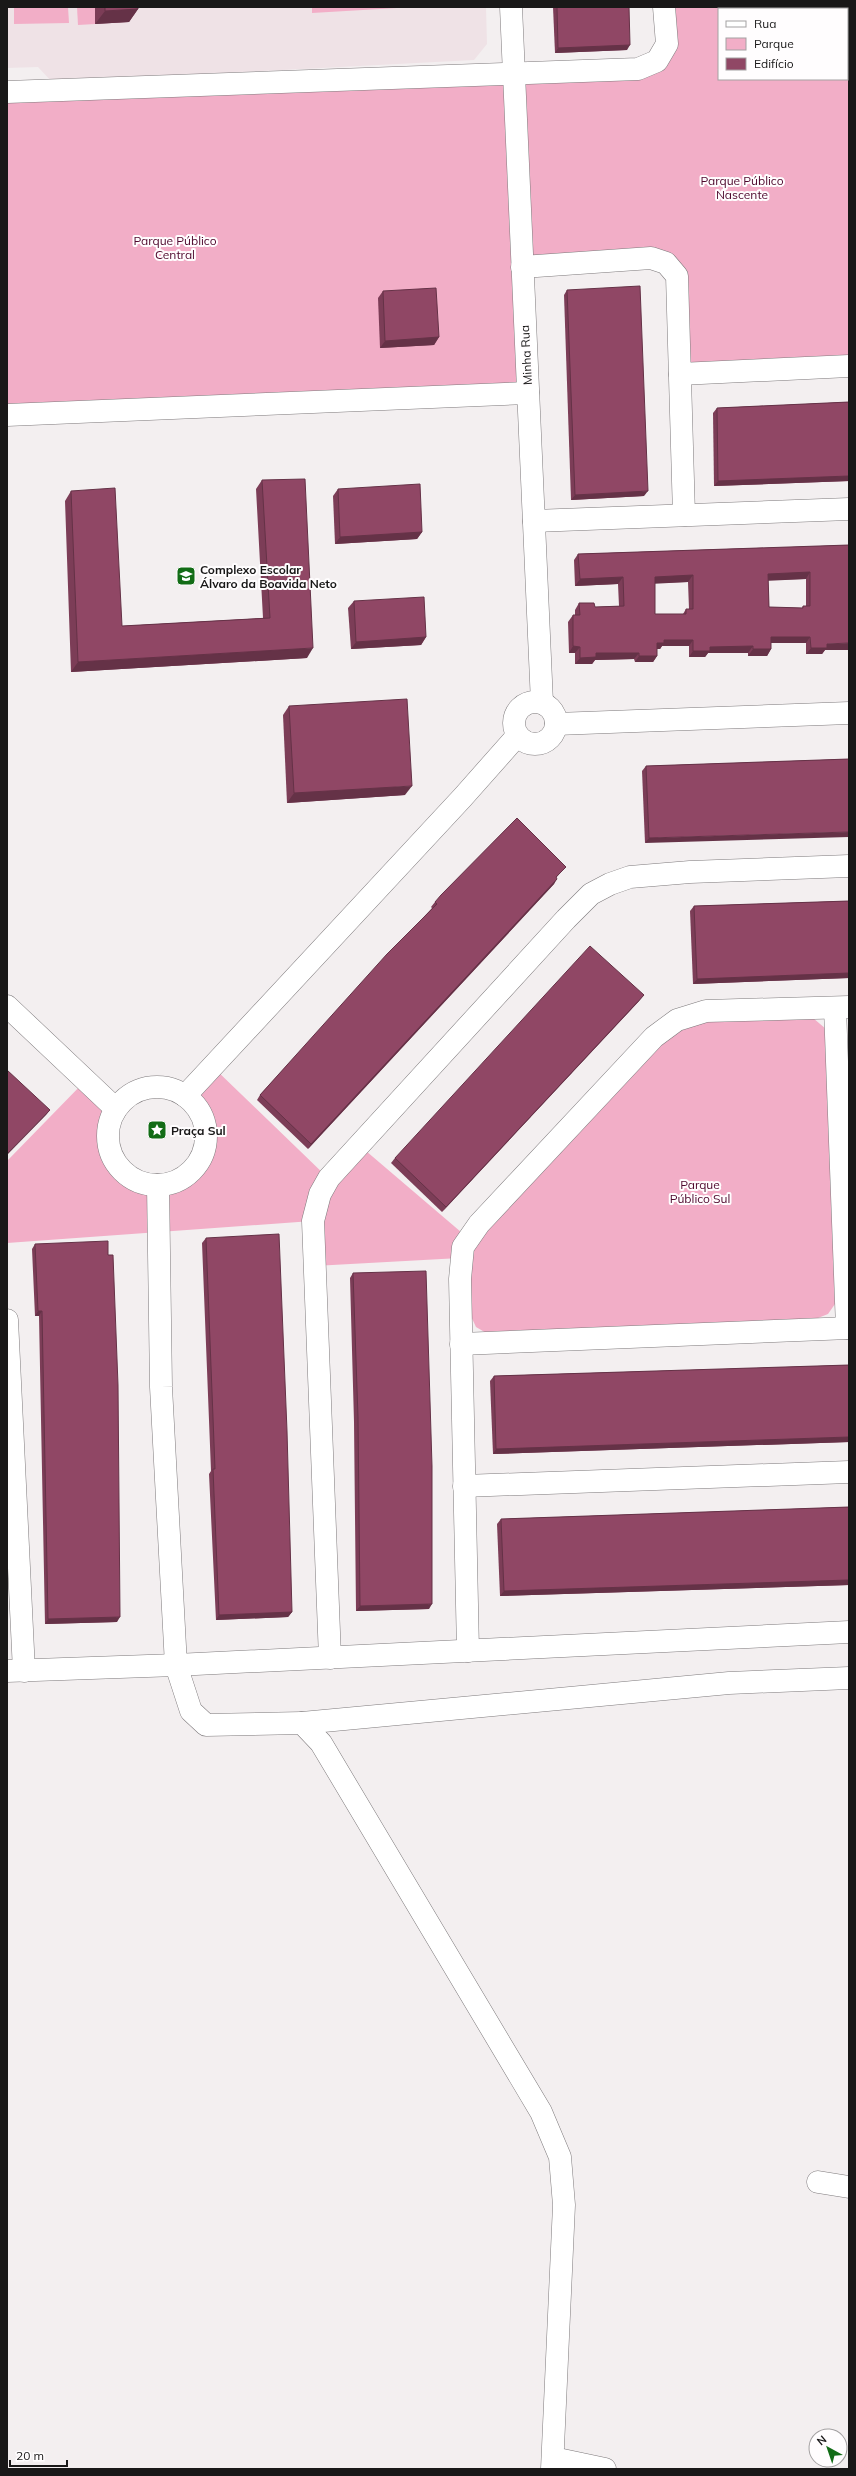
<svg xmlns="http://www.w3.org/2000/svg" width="856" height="2476" viewBox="0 0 856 2476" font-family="Mulish,sans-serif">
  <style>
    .built { fill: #efe2e6 }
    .green { fill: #f2aec7; fill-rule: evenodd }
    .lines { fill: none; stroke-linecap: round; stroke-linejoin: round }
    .minor-casing { stroke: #7e7a7c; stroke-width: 23 }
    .minor { stroke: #fff; stroke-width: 22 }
    .wall { fill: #7c3d57; fill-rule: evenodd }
    .shaded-wall { fill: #653247 }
    .building { fill: #904765; stroke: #653247; fill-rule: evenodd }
    .labels { text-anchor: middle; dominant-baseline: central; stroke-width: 4; stroke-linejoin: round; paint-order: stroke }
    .park-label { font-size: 12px; fill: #4e072c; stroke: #fffdfe }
    .street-label { font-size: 12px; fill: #191818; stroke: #fffdfe }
    .poi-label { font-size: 12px; font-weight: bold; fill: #191818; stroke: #fffdfe; text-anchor: start }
  </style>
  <rect width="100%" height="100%" fill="#f3eff0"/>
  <polygon class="built" points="7,7 486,7 487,44 474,60 52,82 38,67 7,68"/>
  <g class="green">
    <polygon points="14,7 68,7 69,23 14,24"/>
    <polygon points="77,7 95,7 95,24 78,25"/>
    <polygon points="312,7 414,7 312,13"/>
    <path d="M661 7H849V366L680 374 666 263 522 267 528 393 7 414V92L657 61ZM719 9H847V79H719Z"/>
    <path d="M813 1018 826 1029 835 1304 828 1314 818 1318 488 1334 476 1327 470 1314 460 1258 314 1266 312 1221 7 1243V1161L86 1080 116 1109C81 1188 193 1212 205 1145 208 1124 200 1110 185 1096L213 1067 328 1178 359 1145 468 1238 658 1045 680 1029 703 1021Z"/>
  </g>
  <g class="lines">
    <defs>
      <g id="minor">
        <polyline points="511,7 542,703"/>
        <polyline points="7,92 638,69 657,61 667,44 664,7"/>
        <polyline points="522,267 651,258 666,263 677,276 684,515"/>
        <polyline points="680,374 849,366"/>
        <polyline points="7,415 528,393"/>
        <polyline points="534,521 849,509"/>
        <circle cx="535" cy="723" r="21"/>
        <polyline points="556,724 849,713"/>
        <polyline points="7,1006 116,1109"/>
        <polyline points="835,1008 847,1328"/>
        <circle cx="157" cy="1136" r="49"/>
        <polyline points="185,1096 463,797 517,736"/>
        <polyline points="158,1185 161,1387 176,1665 191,1711 206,1725 302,1723 321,1743 541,2112 560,2157 564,2205 552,2469"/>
        <polyline points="7,1320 24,1671"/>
        <polyline points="461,1344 849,1328"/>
        <polyline points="464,1486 849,1472"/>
        <polyline points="468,1651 460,1279 463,1247 479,1224 654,1037 677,1020 706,1011 849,1007"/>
        <polyline points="330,1658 313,1221 320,1194 329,1178 566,919 591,894 610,884 630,877 690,872 849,866"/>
        <polyline points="7,1671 176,1665 849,1632"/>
        <polyline points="302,1723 729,1683 849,1678"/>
        <polyline points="818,2182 849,2187"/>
        <polyline points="553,2458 605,2469"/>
      </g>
    </defs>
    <use href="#minor" class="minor-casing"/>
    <use href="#minor" class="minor"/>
  </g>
  <g class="wall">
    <polygon points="95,7 138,7 138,9 129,22 95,24"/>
    <polygon points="553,7 629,7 627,50 555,53"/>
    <polygon points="567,290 644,496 571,500 564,295"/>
    <polygon points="383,291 439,337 434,345 380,348 378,298"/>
    <polygon points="849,402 849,481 714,486 713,413 717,408"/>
    <polygon points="262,480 307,658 71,672 65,501 71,491 122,626 263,618 256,489"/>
    <polygon points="338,489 422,532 417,539 335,544 333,496"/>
    <path d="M849 545 825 650 822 654H806V643H771V649L767 656H748V653H708L705 657H689V646H662L660 649H657V656L653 662H635L634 659 595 660 592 664H575V653H569L568 622 573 615H575V610L579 603 595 607 619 606 618 584 575 586 574 560 578 554ZM806 579V606H803L802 608 769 607 768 580ZM688 582 689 609H686L683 614H655V583Z"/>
    <polygon points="354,601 426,637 421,645 351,649 348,608"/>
    <polygon points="289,706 405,795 287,803 283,715"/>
    <polygon points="849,759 645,843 642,771 646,766"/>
    <polygon points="566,867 562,871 556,878 554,884 308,1149 257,1100 260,1095 432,908 431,907 435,902"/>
    <polygon points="849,901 849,978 693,984 690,911 694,906"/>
    <polygon points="640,1000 442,1212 391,1163 395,1158"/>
    <polygon points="206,1238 292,1612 288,1617 216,1620 209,1474 211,1471 202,1243"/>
    <polygon points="35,1244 117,1622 45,1624 39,1316 35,1316 32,1249"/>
    <polygon points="353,1273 429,1609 356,1611 354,1422 350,1278"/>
    <polygon points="849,1365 849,1442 493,1454 490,1381 494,1376"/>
    <polygon points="849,1507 849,1585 500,1596 497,1524 501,1519"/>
  </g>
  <g class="shaded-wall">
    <polygon points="138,9 129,22 95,24 105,11"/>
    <polygon points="630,45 627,50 555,53 558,48"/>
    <polygon points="439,337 434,345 380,348 385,341"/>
    <polygon points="849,476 849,481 714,486 718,481"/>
    <polygon points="648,491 644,496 571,500 575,495"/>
    <polygon points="422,532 417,539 335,544 340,537"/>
    <polygon points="810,572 806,579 764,581 768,574"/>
    <polygon points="693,575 688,582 650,584 655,577"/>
    <polygon points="623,577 618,584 575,586 580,579"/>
    <polygon points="426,637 421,645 351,649 356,642"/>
    <polygon points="771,637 810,637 806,643 766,643"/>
    <polygon points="664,640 693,640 689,646 662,646 660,649 653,649 657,643"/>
    <polygon points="849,643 849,650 825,650 822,654 806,654 811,648 827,644"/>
    <polygon points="573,646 580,647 575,653 569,653"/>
    <polygon points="753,646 748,653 708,653 705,657 689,657 693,651 710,647"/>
    <polygon points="313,648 307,658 71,672 78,662"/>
    <polygon points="753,649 771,649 767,656 748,656"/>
    <polygon points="596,653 639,653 634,659 595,660 592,664 575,664 580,658"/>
    <polygon points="639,656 657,656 653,662 635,662"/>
    <polygon points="412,786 405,795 287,803 294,793"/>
    <polygon points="849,832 849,837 645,843 649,838"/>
    <polygon points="557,879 554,884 308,1149 311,1144"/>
    <polygon points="849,973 849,978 693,984 697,979"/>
    <polygon points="644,995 640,1000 442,1212 446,1207"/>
    <polygon points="50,1110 46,1115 7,1155 7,1154"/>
    <polygon points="38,1311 42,1311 39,1316 35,1316"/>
    <polygon points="849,1437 849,1442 493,1454 496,1449"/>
    <polygon points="849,1580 849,1585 500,1596 504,1591"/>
    <polygon points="432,1604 429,1609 356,1611 360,1606"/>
    <polygon points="292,1612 288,1617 216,1620 219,1615"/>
    <polygon points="120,1617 117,1622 45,1624 48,1619"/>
  </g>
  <g class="building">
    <polygon points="105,7 138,7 138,9 105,11"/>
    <polygon points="557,7 629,7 630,45 558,48"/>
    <polygon points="640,286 648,491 575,495 567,290"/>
    <polygon points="436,288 439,337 385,341 383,291"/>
    <polygon points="849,402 849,476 718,481 717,408"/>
    <polygon points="305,479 313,648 78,662 71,491 115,488 122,626 270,618 262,480"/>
    <polygon points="420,484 422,532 340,537 338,489"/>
    <path d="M849 545V643L827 644V648H811L810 637H771V649H753V646L710 647V651H693V640H664V643H657V656H639V653H596V657L580 658V647L573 646V615H580L579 603H594L595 607 624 606 623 577 580 579 578 554ZM810 572V606H803V608L769 607 768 574ZM693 575V609H686V614H655V577Z"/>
    <polygon points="424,597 426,637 356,642 354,601"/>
    <polygon points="407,699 412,786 294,793 289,706"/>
    <polygon points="849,759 849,832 649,838 646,766"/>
    <polygon points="517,818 566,867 556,877 557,879 311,1144 260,1095 387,954 437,904 435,902 441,895"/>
    <polygon points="849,901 849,973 697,979 694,906"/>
    <polygon points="590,946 644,995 446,1207 395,1158"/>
    <polygon points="7,1070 50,1110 7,1154"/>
    <polygon points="279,1234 287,1431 292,1612 219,1615 213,1469 215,1469 206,1238"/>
    <polygon points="108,1241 108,1255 113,1255 118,1385 120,1617 48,1619 42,1311 38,1311 35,1244"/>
    <polygon points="426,1271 432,1466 432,1604 360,1606 358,1417 353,1273"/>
    <polygon points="849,1365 849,1437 496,1449 494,1376"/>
    <polygon points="849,1507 849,1580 504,1591 501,1519"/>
  </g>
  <defs>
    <symbol id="school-square" viewBox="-11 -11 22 22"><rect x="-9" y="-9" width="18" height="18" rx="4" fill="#126c16" stroke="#fffdfe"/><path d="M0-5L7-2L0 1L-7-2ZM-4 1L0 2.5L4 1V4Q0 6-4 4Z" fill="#fff"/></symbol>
    <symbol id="sight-square" viewBox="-11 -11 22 22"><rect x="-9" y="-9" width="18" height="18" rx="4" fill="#126c16" stroke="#fffdfe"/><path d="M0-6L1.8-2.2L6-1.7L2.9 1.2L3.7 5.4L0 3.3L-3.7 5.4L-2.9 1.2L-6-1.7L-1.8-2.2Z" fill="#fff"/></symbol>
  </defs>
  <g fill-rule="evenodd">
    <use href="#school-square" x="175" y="565" width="22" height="22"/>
    <use href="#sight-square" x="146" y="1119" width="22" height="22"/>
  </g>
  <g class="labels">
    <g class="park-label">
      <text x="742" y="180">Parque Público<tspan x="742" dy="14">Nascente</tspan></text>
      <text x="175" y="240">Parque Público<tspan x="175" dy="14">Central</tspan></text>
      <text x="700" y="1184">Parque<tspan x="700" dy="14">Público Sul</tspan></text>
    </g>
    <g class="street-label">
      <text transform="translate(526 355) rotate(-93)">Minha Rua</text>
    </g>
    <g class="poi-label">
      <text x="200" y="569">Complexo Escolar<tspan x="200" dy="14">Álvaro da Boavida Neto</tspan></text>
      <text x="171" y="1130">Praça Sul</text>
    </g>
  </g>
  <rect width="856" height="2476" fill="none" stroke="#191818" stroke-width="16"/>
  <rect x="718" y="8" width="130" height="72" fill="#fffdfe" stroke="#a3a1a2"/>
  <rect x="726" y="21" width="20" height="6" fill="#ffffff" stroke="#a3a1a2"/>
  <text x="754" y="28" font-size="12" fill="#191818">Rua</text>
  <rect x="726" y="38" width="20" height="12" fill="#f2aec7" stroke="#a3a1a2"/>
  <text x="754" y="48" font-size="12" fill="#191818">Parque</text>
  <rect x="726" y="58" width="20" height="12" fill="#904765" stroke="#a3a1a2"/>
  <text x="754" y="68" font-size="12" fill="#191818">Edifício</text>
  <g transform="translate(828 2448) rotate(320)"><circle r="19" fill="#fffdfe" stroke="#a3a1a2"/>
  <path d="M0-3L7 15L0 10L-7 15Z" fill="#126c16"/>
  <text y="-6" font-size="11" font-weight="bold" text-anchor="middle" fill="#191818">N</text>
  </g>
  <path d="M10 2460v6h57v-6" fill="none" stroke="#191818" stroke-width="2"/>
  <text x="16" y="2460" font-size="12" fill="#191818" stroke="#fffdfe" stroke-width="3" paint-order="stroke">20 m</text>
</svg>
